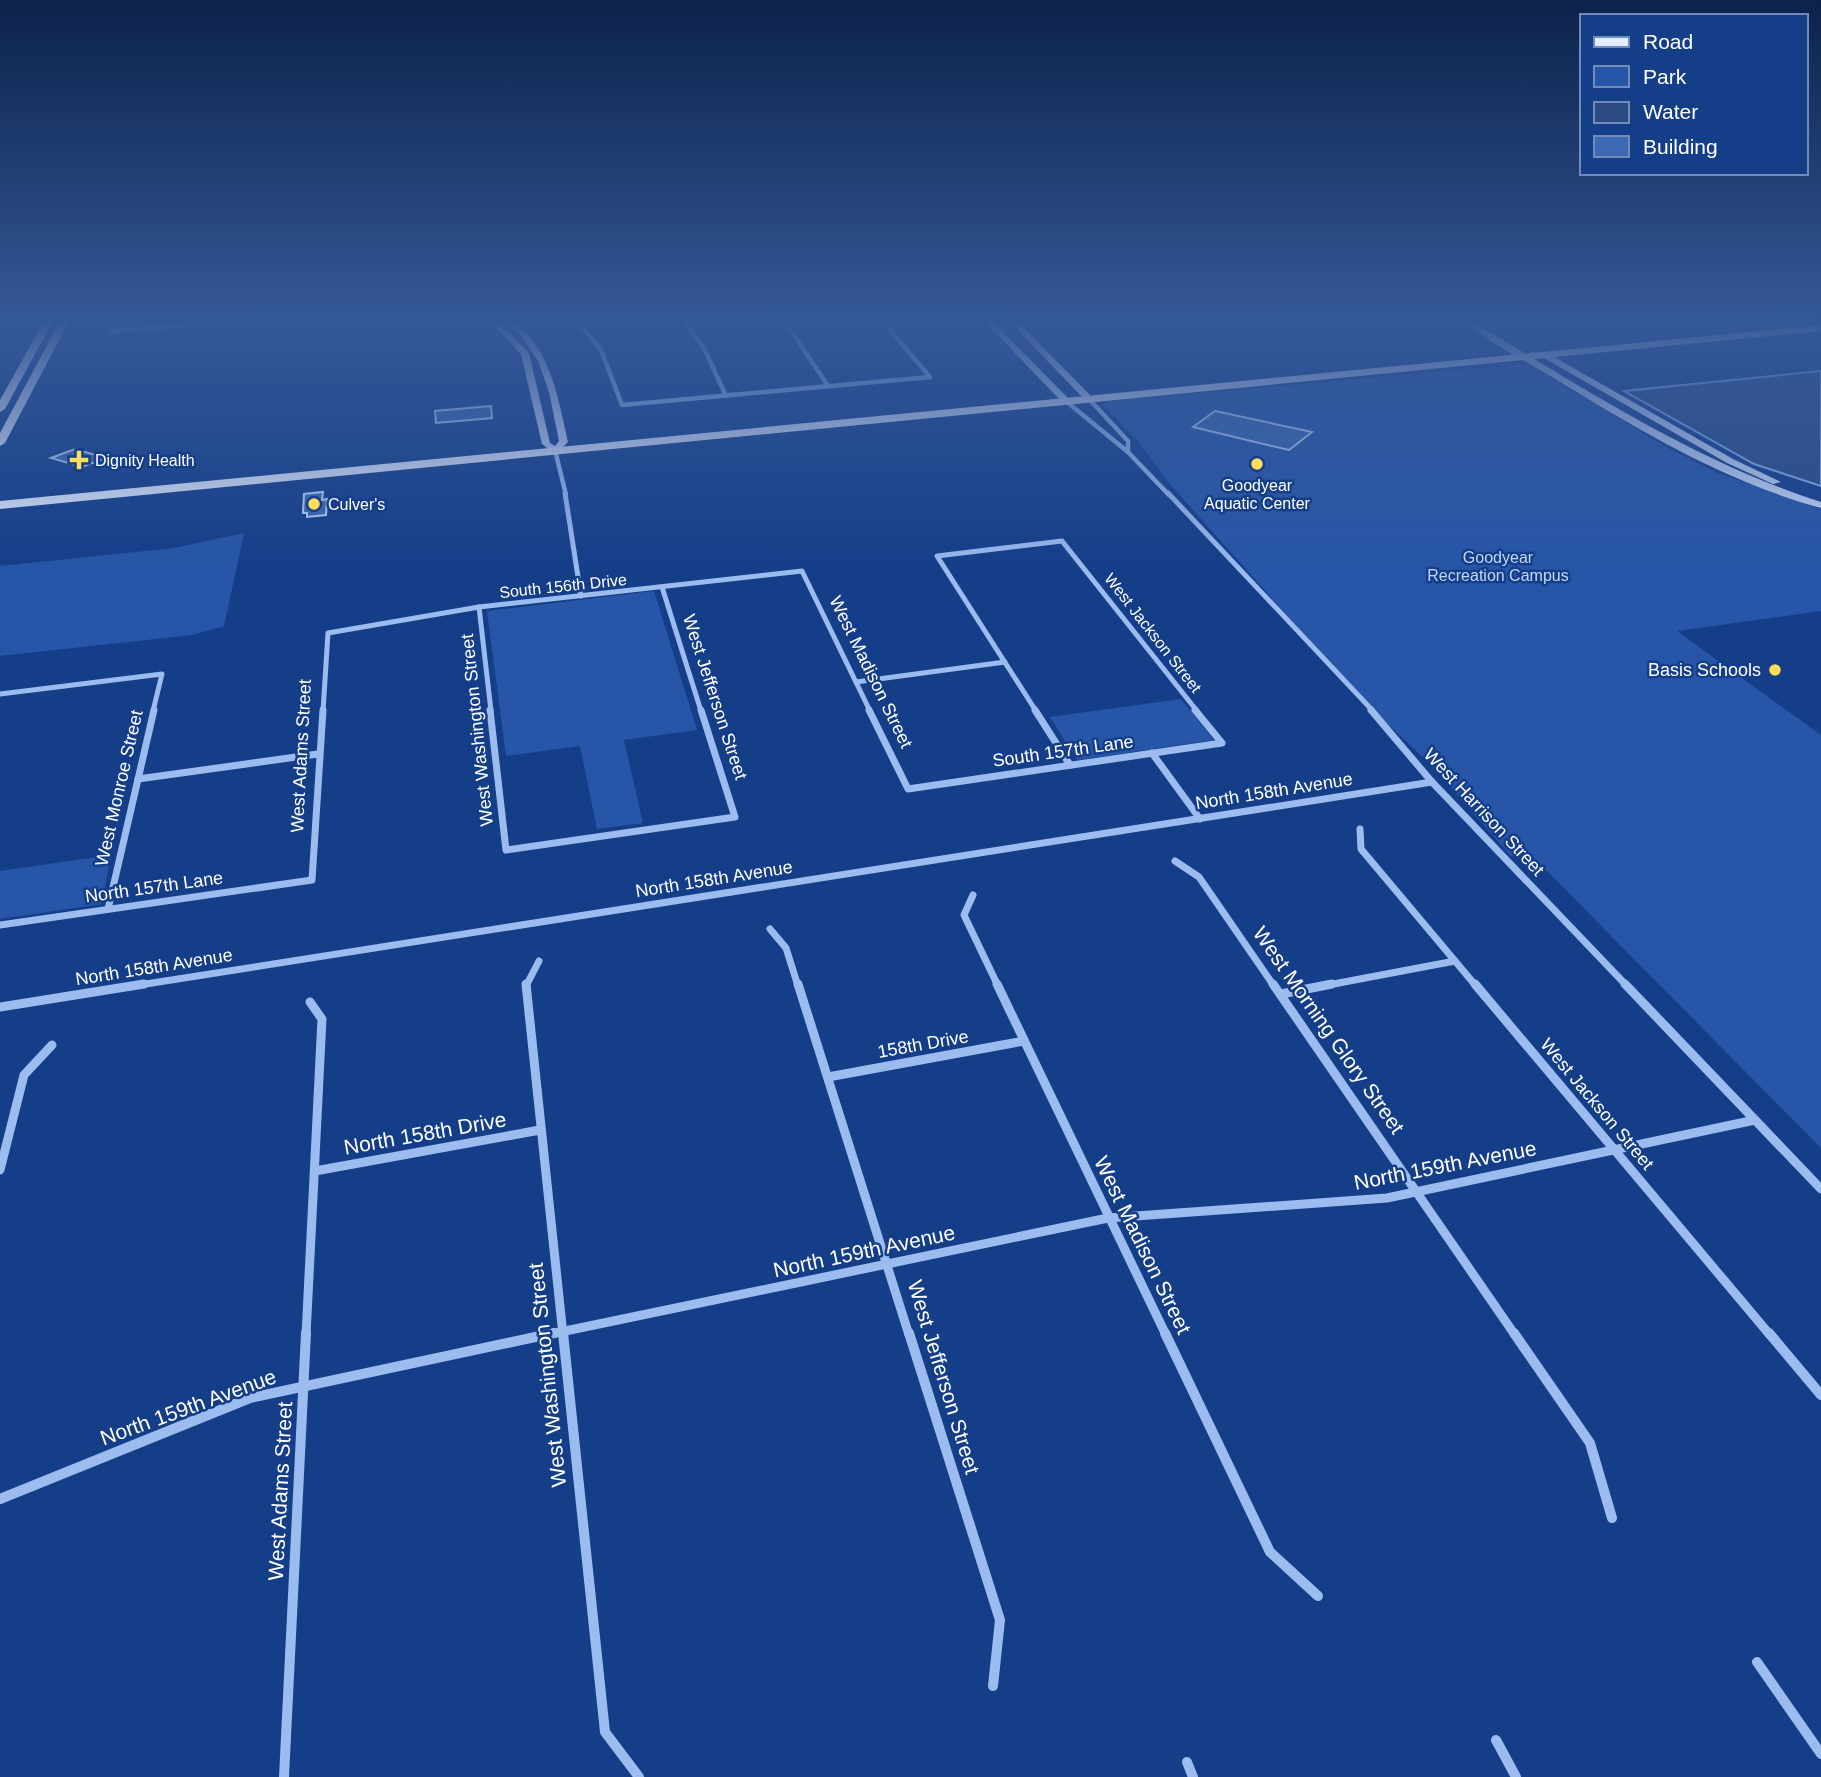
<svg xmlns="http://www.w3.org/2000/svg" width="1821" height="1777" viewBox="0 0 1821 1777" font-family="Arial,sans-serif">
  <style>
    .green { fill: #2756a8 }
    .water { fill: #2c4b83; stroke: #8eb4f2; stroke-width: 2 }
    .building { fill: #3d68b2; stroke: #c2d7fb; stroke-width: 2 }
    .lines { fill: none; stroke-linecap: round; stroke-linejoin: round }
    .street-far4 { stroke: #9cbbef; stroke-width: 4.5 }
    .street-far3 { stroke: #9cbbef; stroke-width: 5 }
    .street-far2 { stroke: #9cbbef; stroke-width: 7 }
    .street-far1 { stroke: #9cbbef; stroke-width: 9 }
    .street { stroke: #9cbbef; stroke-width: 10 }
    .secondary { fill: #cadbfb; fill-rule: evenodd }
    .primary { fill: #e4ecff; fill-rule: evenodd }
    .poi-dot { fill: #ffdd5a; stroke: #153e89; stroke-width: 2.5 }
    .labels { text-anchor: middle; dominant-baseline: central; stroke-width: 5; stroke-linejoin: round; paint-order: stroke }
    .far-poi-label { font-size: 16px; fill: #fff; stroke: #153e89; text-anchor: start }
    .far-park-label { font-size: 16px; fill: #c2d7fb; stroke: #153e89 }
    .far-street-label { font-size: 16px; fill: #fff; stroke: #153e89 }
    .poi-label { font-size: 18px; fill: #fff; stroke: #153e89; text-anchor: end }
    .street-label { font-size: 18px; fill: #fff; stroke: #153e89 }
    .near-street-label { font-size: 21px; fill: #fff; stroke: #153e89 }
  </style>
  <rect width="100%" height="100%" fill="#153e89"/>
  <g class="green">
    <polygon points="1524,364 1535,368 1666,447 1718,473 1821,509 1821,611 1677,631 1821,735 1821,1148 1529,853 1511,856 1429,763 1375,712 1292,621 1169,483 1138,441 1103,405 1110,401"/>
    <polygon points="244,533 224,626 192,635 0,656 0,566 174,548"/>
    <polygon points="654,591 697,730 624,740 643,823 597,829 580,746 506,756 487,611"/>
    <polygon points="1181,699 1214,740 1077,760 1050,717"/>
    <polygon points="111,855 102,904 0,919 0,871"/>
  </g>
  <polygon class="water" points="1821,371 1821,486 1754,464 1624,391"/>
  <g class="building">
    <polygon points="491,406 492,418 436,423 435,411"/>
    <polygon points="1215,411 1312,432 1289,450 1193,427"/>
    <polygon points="75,449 106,458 82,467 51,458"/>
    <polygon points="323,492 322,500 327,499 326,515 307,517 307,513 303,513 304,494"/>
  </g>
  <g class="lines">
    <g class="street-far4">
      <polyline points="579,323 601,350 622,405 930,377"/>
      <polyline points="685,323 704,348 726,396"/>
      <polyline points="786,323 828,386"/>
      <polyline points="884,323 930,377"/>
      <polyline points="111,331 208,323"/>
      <polyline points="1089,399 1128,441 1128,452"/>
      <polyline points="1067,402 1128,452 1169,495"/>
      <polyline points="555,450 566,495"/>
    </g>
    <g class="street-far3">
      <polyline points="565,493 581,596"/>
      <polyline points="1168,493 1373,711"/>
      <polyline points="662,587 701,711"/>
      <polyline points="479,607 491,711"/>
      <polyline points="856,682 1005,662"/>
      <polyline points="0,694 162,674 153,711"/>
      <polyline points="323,711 328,633 479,607 802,571 870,711"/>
      <polyline points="1036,711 937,556 1062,541 1197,711"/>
    </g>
    <g class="street-far2">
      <polyline points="490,710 506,850 735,817 701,710"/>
      <polyline points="869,710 908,789 1222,743 1195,710"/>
      <polyline points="1035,710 1070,765"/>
      <polyline points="1371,710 1432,782 1627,986"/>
      <polyline points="1152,753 1200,819"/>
      <polyline points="138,779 318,754"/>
      <polyline points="1360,829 1361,849 1476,986"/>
      <polyline points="1175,861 1199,877 1274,986"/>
      <polyline points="973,895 964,915 998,986"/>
      <polyline points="108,909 154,710"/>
      <polyline points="0,925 312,880 323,710"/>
      <polyline points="770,929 786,948 798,986"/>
      <polyline points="133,986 1432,782"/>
      <polyline points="526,986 539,961"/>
      <polyline points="1323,986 1455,961"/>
    </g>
    <g class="street-far1">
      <polyline points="526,984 563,1335"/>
      <polyline points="798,984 909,1335"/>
      <polyline points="997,984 1166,1335"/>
      <polyline points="1273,984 1515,1335"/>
      <polyline points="1475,984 1770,1335"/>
      <polyline points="1625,984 1821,1189"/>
      <polyline points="1281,994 1332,984"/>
      <polyline points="0,1007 144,984"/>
      <polyline points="828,1077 1024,1041"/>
      <polyline points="0,1170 24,1075 52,1045"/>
      <polyline points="315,1171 540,1130"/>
      <polyline points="306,1335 322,1019 310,1002"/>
      <polyline points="546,1335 1108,1218 1387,1198 1755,1120"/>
    </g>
    <g class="street">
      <polyline points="563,1333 605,1732 639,1777"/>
      <polyline points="909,1333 1000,1620 993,1686"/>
      <polyline points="1165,1333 1270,1552 1318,1596"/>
      <polyline points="1514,1333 1590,1443 1612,1518"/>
      <polyline points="1769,1333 1821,1395"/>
      <polyline points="0,1499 250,1398 554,1333"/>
      <polyline points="1757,1662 1821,1754"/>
      <polyline points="1496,1740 1516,1777"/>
      <polyline points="1187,1762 1193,1777"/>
      <polyline points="284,1777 306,1333"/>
    </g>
    <g class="secondary">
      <path d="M492 323H500L529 353 550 443 555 446 559 441 549 392 538 361 521 336 508 323H516C552 354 558 398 568 442L558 452H552L542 444 521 354Z"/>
      <polygon points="986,323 994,323 1070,400 1070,404 1064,404"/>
      <polygon points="1011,323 1019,323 1092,397 1092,401 1086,401"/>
      <path d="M1466 323H1475C1588 391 1695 461 1821 502V508C1726 482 1640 431 1557 380 1527 362 1493 345 1466 323Z"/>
      <polygon points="1532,352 1549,354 1733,459 1781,482 1773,484 1727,463 1544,358 1529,356 1528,354"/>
    </g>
    <g class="primary">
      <polygon points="43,323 52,323 5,409 0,412 0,400"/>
      <polygon points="59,323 68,323 5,443 0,446 0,433"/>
      <polygon points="1821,325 1821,331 0,509 0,501"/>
    </g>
  </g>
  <linearGradient id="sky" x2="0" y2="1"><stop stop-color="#0c224b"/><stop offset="0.56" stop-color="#355897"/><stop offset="1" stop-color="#355897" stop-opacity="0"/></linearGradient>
  <rect width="1821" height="572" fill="url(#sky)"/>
  <g class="poi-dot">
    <path d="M75.5 449.5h7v7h7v7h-7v7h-7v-7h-7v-7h7z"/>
    <circle cx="1257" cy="464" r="7"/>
    <circle cx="314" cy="504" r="7"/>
    <circle cx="1775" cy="670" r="7"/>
  </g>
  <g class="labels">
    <g class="far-poi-label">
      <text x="95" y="460">Dignity Health</text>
      <text x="1257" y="485" text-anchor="middle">Goodyear<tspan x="1257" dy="18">Aquatic Center</tspan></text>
      <text x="328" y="504">Culver's</text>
    </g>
    <g class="far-park-label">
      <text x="1498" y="557">Goodyear<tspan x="1498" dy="18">Recreation Campus</tspan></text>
    </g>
    <g class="far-street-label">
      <text transform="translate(563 586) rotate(-6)">South 156th Drive</text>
      <text transform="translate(1153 633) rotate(52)">West Jackson Street</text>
    </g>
    <g class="poi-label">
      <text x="1761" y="670">Basis Schools</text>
    </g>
    <g class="street-label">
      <text transform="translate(871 672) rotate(64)">West Madison Street</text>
      <text transform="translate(715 697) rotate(72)">West Jefferson Street</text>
      <text transform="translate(477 730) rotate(-96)">West Washington Street</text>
      <text transform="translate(1063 751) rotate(-8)">South 157th Lane</text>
      <text transform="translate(301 756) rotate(-87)">West Adams Street</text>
      <text transform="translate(119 788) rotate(-77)">West Monroe Street</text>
      <text transform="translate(1274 791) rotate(-9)">North 158th Avenue</text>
      <text transform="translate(1484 812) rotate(47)">West Harrison Street</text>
      <text transform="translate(714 879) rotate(-9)">North 158th Avenue</text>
      <text transform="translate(154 887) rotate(-8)">North 157th Lane</text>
      <text transform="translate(154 967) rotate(-9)">North 158th Avenue</text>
      <text transform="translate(923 1044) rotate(-10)">158th Drive</text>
      <text transform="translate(1597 1104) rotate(50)">West Jackson Street</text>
    </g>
    <g class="near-street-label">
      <text transform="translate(1329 1030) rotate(55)">West Morning Glory Street</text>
      <text transform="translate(425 1133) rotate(-10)">North 158th Drive</text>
      <text transform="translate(1445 1165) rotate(-11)">North 159th Avenue</text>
      <text transform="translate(1143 1245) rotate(64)">West Madison Street</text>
      <text transform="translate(864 1251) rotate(-12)">North 159th Avenue</text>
      <text transform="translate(547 1375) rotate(-96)">West Washington Street</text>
      <text transform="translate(944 1377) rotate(73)">West Jefferson Street</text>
      <text transform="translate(188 1407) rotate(-20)">North 159th Avenue</text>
      <text transform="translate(280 1491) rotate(-87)">West Adams Street</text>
    </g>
  </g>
  <rect x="1580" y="14" width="228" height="161" fill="#153e89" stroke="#738bb8" stroke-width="2"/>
  <rect x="1594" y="37" width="35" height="10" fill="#e4ecff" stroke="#738bb8" stroke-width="2"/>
  <text x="1643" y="49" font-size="21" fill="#ffffff">Road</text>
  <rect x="1594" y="66" width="35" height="21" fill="#2756a8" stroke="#738bb8" stroke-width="2"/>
  <text x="1643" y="84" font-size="21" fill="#ffffff">Park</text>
  <rect x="1594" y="102" width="35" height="21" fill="#2c4b83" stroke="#738bb8" stroke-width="2"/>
  <text x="1643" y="119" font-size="21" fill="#ffffff">Water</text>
  <rect x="1594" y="136" width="35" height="21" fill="#3d68b2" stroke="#738bb8" stroke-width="2"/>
  <text x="1643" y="154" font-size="21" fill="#ffffff">Building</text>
</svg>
